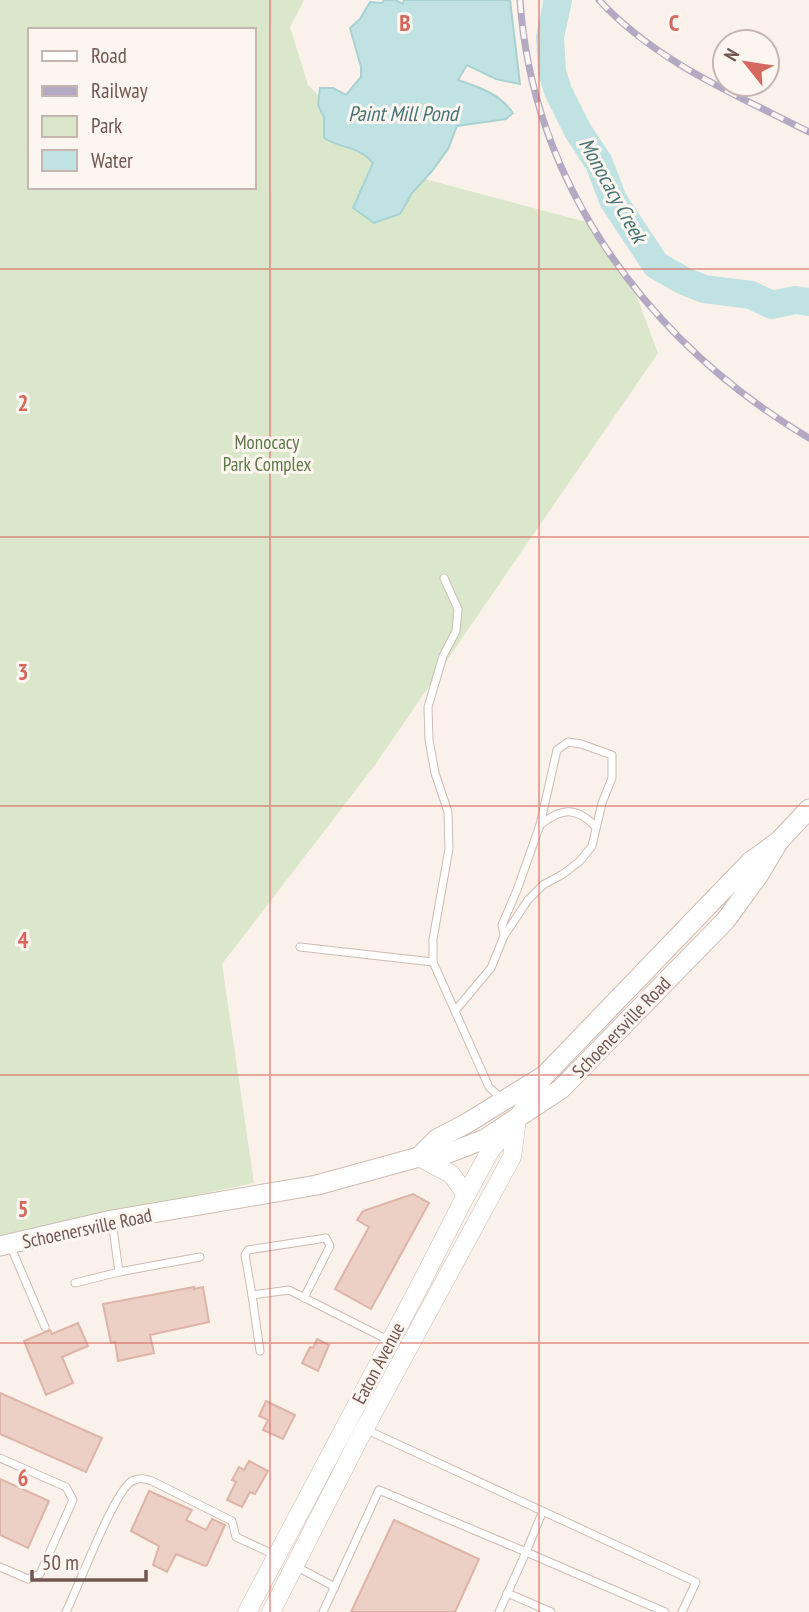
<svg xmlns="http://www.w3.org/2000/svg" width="809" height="1612" viewBox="0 0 809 1612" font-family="'PT Sans Narrow',sans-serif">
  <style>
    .green { fill: #dae7ca; fill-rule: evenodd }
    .water { fill: #c1e2e2; stroke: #a8d2d2; stroke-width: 2 }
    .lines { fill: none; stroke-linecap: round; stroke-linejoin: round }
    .river { stroke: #c1e2e2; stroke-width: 28 }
    .building { fill: #eccfc5; stroke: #ddb4a7; stroke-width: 2 }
    .service-casing { stroke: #cdbbb4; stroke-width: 9 }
    .tertiary-casing { stroke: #cdbbb4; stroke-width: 19 }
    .secondary-casing { stroke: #cfbab2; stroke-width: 21 }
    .service { stroke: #fff; stroke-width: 7 }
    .tertiary { stroke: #fff; stroke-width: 18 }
    .secondary { stroke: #fff; stroke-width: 19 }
    .rail-casing { stroke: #b3a9c3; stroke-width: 7 }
    .rail { stroke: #fdf6f0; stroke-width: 4.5; stroke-dasharray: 13; stroke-linecap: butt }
    .grid { fill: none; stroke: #d5685f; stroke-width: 2; stroke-opacity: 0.55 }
    .labels { text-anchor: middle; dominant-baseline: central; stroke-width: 6; stroke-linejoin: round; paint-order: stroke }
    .park-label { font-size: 19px; fill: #5e774a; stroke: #fdf6f0 }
    .street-label { font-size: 19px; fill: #725750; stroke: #fdf6f0 }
    .water-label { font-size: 21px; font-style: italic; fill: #467475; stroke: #fdf6f0 }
    .grid-label { font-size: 23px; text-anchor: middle; font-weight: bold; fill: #d5685f; stroke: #fdf6f0; stroke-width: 6; stroke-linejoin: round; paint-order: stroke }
  </style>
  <rect width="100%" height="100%" fill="#faf2ea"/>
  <path class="green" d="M0 0H304L290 27 308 85 395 171 586 222 632 284 658 353 375 765 222 964 254 1183 0 1236ZM30 30H254V187H30Z"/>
  <path class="water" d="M384 0H395L403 4 404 0H510L520 84 496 79 467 65 458 80C479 87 500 94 513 113L506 119 457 126 448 149 432 171 412 193 400 214 374 223 353 208 373 163C358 145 343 150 324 138V117L318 105 320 88H333L346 95 361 77V67L350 28 360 19 370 2 382 3Z"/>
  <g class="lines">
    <polyline class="river" points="558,0 550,37 552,72 558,91 578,131 599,163 613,200 656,265 684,281 704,289 751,295 772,305 795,300 809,302"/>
  </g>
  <g class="building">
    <polygon points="413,1194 429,1203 371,1309 335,1289 369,1227 357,1220 363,1211"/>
    <polygon points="194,1287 194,1289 203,1287 209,1322 150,1335 154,1353 118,1361 115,1342 111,1343 103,1304"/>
    <polygon points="78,1323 88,1346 62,1357 73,1383 46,1395 24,1341 50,1330 52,1334"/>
    <polygon points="317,1339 329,1345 318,1371 302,1363 310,1347 313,1348"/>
    <polygon points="0,1393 102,1438 86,1472 0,1434"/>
    <polygon points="266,1401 295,1415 283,1439 263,1430 268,1420 259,1416"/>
    <polygon points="249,1461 268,1471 255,1494 250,1492 242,1507 227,1500 236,1482 232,1480 239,1467 244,1470"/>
    <polygon points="0,1479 49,1501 28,1548 0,1535"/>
    <polygon points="149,1491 192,1510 186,1520 206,1530 212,1519 225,1525 207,1565 205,1566 176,1554 167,1572 153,1565 159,1546 131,1531"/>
    <polygon points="394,1520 479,1559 455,1612 351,1612"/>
  </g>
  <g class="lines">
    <defs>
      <g id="service">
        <polyline points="444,578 458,609 456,631 443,656 428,707 429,740 435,773 448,812 449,849 433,939 433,962 489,1087 502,1099"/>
        <path d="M540 825C561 808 576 806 596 827"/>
        <polyline points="300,947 433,962"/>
        <polyline points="455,1011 491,968 504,936 528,900 543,885 563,874 580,861 592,846 602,803 612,778 612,755 581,744 568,742 557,750 540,825 517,890 502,925 504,936"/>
        <polyline points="112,1221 119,1272 200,1257"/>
        <polyline points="10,1245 45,1327"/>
        <polyline points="75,1283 119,1272"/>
        <polyline points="252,1295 245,1255 248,1250 326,1238 330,1246 304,1298"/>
        <polyline points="260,1351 252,1295 289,1290 390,1341"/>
        <polyline points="365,1429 696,1582 682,1612"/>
        <polyline points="0,1458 66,1487 73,1500 40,1574 28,1579 0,1567"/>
        <polyline points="542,1513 526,1552 665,1612"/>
        <polyline points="295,1566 335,1587"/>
        <polyline points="507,1593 551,1612"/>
        <path d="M66 1612C78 1588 114 1491 132 1481 139 1477 145 1479 152 1481L232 1521 236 1537 275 1555"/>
        <polyline points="323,1612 379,1490 526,1552 499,1612"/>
      </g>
      <g id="tertiary">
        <polyline points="419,1157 451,1174 465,1193 464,1199"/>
        <polyline points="247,1612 418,1289 464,1199 490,1151 517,1119 545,1075"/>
        <polyline points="271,1612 359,1439 512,1157 517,1119"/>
      </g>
      <g id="secondary">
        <polyline points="419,1157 437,1139 469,1122 545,1075 750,862 779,841 809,809"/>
        <polyline points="0,1246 112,1220 317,1185 419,1157 441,1156 485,1139 561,1089 726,920 760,873 779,841"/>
      </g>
    </defs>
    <use href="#service" class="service-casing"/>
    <use href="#tertiary" class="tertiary-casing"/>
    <use href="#secondary" class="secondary-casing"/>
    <use href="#service" class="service"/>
    <use href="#tertiary" class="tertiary"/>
    <use href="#secondary" class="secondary"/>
    <defs>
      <g id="rail">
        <path d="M520 0C533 188 651 344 809 438"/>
        <path d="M599 0C656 62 735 94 809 132"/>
      </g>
    </defs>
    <use href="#rail" class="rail-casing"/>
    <use href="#rail" class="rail"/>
  </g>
  <path class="grid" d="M270 0V1612M539 0V1612M0 269H809M0 537H809M0 806H809M0 1075H809M0 1343H809"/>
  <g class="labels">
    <g class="park-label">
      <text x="267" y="442">Monocacy<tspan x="267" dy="22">Park Complex</tspan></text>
    </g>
    <g class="street-label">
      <text transform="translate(621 1027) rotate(-46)">Schoenersville Road</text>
      <text transform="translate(87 1228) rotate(-12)">Schoenersville Road</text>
      <text transform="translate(378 1363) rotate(-62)">Eaton Avenue</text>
    </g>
    <g class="water-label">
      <text x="403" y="113">Paint Mill Pond</text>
      <text transform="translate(613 190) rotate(61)">Monocacy Creek</text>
    </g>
  </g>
  <g class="grid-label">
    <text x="405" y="31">B</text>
    <text x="674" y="31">C</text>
    <text x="23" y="411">2</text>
    <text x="23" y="680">3</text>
    <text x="23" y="948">4</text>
    <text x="23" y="1217">5</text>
    <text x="23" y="1486">6</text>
  </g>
  <rect x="28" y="28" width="228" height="161" fill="#fdf6f0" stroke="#c5b6b0" stroke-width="2"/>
  <rect x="42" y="51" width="35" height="10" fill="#ffffff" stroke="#c5b6b0" stroke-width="2"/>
  <text x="91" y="63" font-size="21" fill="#725750">Road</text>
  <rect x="42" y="86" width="35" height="10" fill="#b3a9c3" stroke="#c5b6b0" stroke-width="2"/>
  <text x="91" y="98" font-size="21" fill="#725750">Railway</text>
  <rect x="42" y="116" width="35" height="21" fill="#dae7ca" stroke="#c5b6b0" stroke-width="2"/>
  <text x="91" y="133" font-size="21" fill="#725750">Park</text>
  <rect x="42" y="150" width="35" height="21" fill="#c1e2e2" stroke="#c5b6b0" stroke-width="2"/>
  <text x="91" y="168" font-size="21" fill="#725750">Water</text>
  <g transform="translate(746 63) rotate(300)"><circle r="33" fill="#fdf6f0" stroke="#c5b6b0" stroke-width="2"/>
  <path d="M0-5L12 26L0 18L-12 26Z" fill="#d5685f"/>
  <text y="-10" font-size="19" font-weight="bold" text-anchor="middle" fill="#725750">N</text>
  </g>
  <path d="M32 1570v10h114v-10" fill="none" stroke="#725750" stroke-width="3.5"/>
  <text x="42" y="1570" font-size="21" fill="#725750" stroke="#fdf6f0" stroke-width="5" paint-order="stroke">50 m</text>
</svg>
